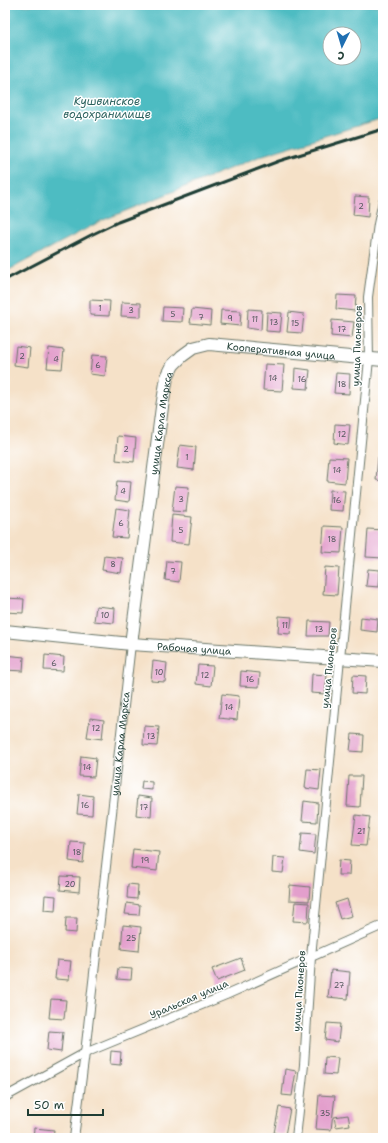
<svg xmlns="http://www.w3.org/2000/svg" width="388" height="1143" viewBox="0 0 388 1143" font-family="'Shantell Sans',sans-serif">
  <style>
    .water { fill: #4dbcc2; stroke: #367c7b; fill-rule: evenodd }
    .building { fill: #e39fcc }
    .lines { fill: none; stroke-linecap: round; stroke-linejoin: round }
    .street-casing { stroke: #6a7668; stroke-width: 10 }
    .secondary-casing { stroke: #6a7668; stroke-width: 14 }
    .street { stroke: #fff; stroke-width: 8 }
    .secondary { stroke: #fff; stroke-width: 12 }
    .rail { stroke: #1f3d34; stroke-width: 3 }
    .labels { text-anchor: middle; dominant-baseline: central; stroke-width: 3; stroke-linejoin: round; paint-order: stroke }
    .number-label { font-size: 8px; fill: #50565a }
    .street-label { font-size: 10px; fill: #1f3d34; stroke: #fff }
    .water-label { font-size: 11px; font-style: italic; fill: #2d635f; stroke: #fff }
  </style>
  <rect width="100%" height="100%" fill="#fff"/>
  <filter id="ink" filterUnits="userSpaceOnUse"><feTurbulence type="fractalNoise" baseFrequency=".025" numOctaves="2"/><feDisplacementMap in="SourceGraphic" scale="8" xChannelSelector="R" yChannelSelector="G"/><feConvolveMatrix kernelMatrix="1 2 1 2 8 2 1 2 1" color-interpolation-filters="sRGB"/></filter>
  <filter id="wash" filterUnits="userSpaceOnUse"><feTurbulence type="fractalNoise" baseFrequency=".012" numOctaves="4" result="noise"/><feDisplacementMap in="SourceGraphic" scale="16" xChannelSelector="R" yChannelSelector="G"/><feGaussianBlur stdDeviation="0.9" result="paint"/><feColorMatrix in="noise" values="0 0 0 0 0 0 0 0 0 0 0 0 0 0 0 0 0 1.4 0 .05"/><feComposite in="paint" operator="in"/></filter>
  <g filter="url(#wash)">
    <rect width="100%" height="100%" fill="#f5e1c8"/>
    <path class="water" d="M5 5H383V118L263 155 101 221 5 272ZM330 34H354V58H330Z"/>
    <g id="blocks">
      <g class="building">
        <polygon points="355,196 369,197 368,217 353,215"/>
        <polygon points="337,295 356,296 355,311 336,309"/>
        <polygon points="90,300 110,301 109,316 90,315"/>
        <polygon points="122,302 141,303 141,317 121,316"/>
        <polygon points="163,307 183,308 182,322 162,321"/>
        <polygon points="192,309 211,311 210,325 190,323"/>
        <polygon points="248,309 262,310 261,330 247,328"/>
        <polygon points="221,310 241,311 240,326 220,324"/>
        <polygon points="267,312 282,313 280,332 266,331"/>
        <polygon points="289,312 304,314 302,333 287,332"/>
        <polygon points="332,320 354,322 352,338 331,336"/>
        <polygon points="16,346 30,348 28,367 14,365"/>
        <polygon points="49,348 64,350 62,369 47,368"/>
        <polygon points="92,355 107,356 105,376 90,374"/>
        <polygon points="265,364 284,365 282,391 263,390"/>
        <polygon points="295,368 310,370 308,389 294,388"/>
        <polygon points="336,373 350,374 349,394 334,393"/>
        <polygon points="335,424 350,425 348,445 334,443"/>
        <polygon points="118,436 136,438 134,462 116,460"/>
        <polygon points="180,445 196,447 194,470 177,468"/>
        <polygon points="329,457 347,458 345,483 327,481"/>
        <polygon points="378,457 383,458 383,481 376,480"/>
        <polygon points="117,481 131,482 129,502 115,500"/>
        <polygon points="175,486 189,487 186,512 172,511"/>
        <polygon points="330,490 345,491 343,511 329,510"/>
        <polygon points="116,508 130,510 127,538 112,537"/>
        <polygon points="172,515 192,517 189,544 170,542"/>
        <polygon points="324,526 343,527 341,553 322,552"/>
        <polygon points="368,529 383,530 383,558 366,557"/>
        <polygon points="104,556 123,558 121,573 102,570"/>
        <polygon points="167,561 181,562 179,582 165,580"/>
        <polygon points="325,567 339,568 337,595 323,594"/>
        <polygon points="368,569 380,570 379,587 366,586"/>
        <polygon points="5,598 24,599 23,613 5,612"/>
        <polygon points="96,606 115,608 114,623 94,621"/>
        <polygon points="279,616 292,617 290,634 278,633"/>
        <polygon points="361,617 378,619 377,632 360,630"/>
        <polygon points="309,621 329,622 328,636 308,636"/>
        <polygon points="5,655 24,657 23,671 5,670"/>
        <polygon points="45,655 64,657 63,671 44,670"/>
        <polygon points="153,661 167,663 165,682 151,681"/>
        <polygon points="198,665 213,666 211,686 196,684"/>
        <polygon points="241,671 260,673 259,687 240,686"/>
        <polygon points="312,674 327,675 325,694 311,693"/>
        <polygon points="353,675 366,676 365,694 352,693"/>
        <polygon points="222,694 239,696 237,720 219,718"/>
        <polygon points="90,718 104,720 102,739 87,737"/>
        <polygon points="144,726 159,727 157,746 143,745"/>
        <polygon points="352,734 364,735 363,752 350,751"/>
        <polygon points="81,756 96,758 94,777 79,776"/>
        <polygon points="307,769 321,770 319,790 305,788"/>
        <polygon points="349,776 362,776 360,807 347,806"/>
        <polygon points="142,781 152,782 152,790 141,789"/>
        <polygon points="79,794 93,796 92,815 77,814"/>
        <polygon points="138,796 152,798 151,817 136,815"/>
        <polygon points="304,801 318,803 317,822 302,821"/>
        <polygon points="356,815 370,817 366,846 352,845"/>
        <polygon points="302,833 316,834 314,854 300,852"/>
        <polygon points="71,842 85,843 83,863 69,861"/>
        <polygon points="133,849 159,852 157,871 131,868"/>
        <polygon points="273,857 285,858 283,873 272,872"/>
        <polygon points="339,860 350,861 349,875 338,875"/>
        <polygon points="61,876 80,877 79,892 60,890"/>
        <polygon points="128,884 138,885 137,899 127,898"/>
        <polygon points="290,885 310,887 309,901 289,900"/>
        <polygon points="45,895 56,896 55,911 44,910"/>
        <polygon points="347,899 352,916 340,919 335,903"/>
        <polygon points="295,902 309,903 308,922 293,921"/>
        <polygon points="127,903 140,905 139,915 125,914"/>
        <polygon points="66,918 77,918 76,933 65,932"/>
        <polygon points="123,925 141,927 139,951 121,949"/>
        <polygon points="241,958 245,970 217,981 212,969"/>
        <polygon points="57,960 71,961 69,980 55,979"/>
        <polygon points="118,968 132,969 131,980 117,979"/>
        <polygon points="331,970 350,972 348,999 328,997"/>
        <polygon points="51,999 66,1000 64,1019 49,1018"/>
        <polygon points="327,1023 340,1024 338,1042 325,1040"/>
        <polygon points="49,1031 63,1032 61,1052 47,1050"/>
        <polygon points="111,1051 121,1052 120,1065 110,1064"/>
        <polygon points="325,1057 338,1058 336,1075 324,1074"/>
        <polygon points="285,1069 296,1071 292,1096 282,1095"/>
        <polygon points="319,1095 335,1096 331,1130 316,1129"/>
        <polygon points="279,1107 290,1109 285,1135 274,1133"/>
        <polygon points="348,1115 350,1125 336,1127 334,1117"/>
        <polygon points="34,1128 54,1130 53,1138 33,1138"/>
      </g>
    </g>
  </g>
  <g filter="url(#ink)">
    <use href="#blocks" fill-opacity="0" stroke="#6a7668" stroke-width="1"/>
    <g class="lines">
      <defs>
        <g id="street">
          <polyline points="5,1097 85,1053 226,995 383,925"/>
          <path id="s1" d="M74 1138 85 1053 131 644"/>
          <polyline points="296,1138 304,1065 311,957 369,359 368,297 378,224 383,201"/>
        </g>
        <g id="secondary">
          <path id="s2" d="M5 631 131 644 383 661"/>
          <path id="s3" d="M131 644 162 407 167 377 173 365 182 356 193 348 209 344 383 360"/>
        </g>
      </defs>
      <use href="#street" class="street-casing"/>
      <use href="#secondary" class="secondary-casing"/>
      <use href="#street" class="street"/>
      <use href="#secondary" class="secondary"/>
      <polyline class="rail" points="5,280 91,235 118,222 279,161 383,129"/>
    </g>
  </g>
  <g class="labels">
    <g class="number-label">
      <text x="361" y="206">2</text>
      <text x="100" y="308">1</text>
      <text x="131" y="310">3</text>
      <text x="173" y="314">5</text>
      <text x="201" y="317">7</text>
      <text x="230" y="318">9</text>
      <text x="255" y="319">11</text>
      <text x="274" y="322">13</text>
      <text x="295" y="323">15</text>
      <text x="342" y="329">17</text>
      <text x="22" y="356">2</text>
      <text x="56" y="359">4</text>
      <text x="98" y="365">6</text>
      <text x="273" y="378">14</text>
      <text x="302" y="379">16</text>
      <text x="342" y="384">18</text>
      <text x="342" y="434">12</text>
      <text x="126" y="449">2</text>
      <text x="187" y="457">1</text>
      <text x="337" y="470">14</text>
      <text x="123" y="491">4</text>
      <text x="181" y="499">3</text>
      <text x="337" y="500">16</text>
      <text x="121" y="523">6</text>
      <text x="181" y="530">5</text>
      <text x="332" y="539">18</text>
      <text x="113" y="564">8</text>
      <text x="173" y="571">7</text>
      <text x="105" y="615">10</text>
      <text x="285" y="625">11</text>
      <text x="319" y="629">13</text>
      <text x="54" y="663">6</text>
      <text x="159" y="672">10</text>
      <text x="205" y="675">12</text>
      <text x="250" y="679">16</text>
      <text x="229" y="707">14</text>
      <text x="96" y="728">12</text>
      <text x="151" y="736">13</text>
      <text x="87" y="767">14</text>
      <text x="85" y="805">16</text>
      <text x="144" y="807">17</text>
      <text x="361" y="831">21</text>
      <text x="77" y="852">18</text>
      <text x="145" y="860">19</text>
      <text x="70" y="884">20</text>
      <text x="131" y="938">25</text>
      <text x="339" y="985">27</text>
      <text x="325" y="1113">35</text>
    </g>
    <g class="street-label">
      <text transform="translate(357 346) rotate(-88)">улица Пионеров</text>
      <text stroke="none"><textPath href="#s3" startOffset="398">Кооперативная улица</textPath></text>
      <text stroke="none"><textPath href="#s3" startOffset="223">улица Карла Маркса</textPath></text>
      <text stroke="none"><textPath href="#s2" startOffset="190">Рабочая улица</textPath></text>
      <text transform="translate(329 668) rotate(-84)">улица Пионеров</text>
      <text stroke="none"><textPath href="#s1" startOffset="397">улица Карла Маркса</textPath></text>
      <text transform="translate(299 991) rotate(-86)">улица Пионеров</text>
      <text transform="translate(189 999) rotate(-23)">Уральская улица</text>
    </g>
    <g class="water-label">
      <text x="107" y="101">Кушвинское<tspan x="107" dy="13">водохранилище</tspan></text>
    </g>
  </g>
  <rect width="388" height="1143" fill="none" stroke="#fff" stroke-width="20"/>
  <g transform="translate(342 46) rotate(185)"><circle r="19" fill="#ffffff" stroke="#a5b1ae"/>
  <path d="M0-3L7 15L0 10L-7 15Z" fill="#1f6fb2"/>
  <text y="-6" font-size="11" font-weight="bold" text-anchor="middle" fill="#1f3d34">С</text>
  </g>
  <path d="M28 1109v6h75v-6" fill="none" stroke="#1f3d34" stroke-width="2"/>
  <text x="34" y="1109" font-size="12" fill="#1f3d34" stroke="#ffffff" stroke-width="3" paint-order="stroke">50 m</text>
</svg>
